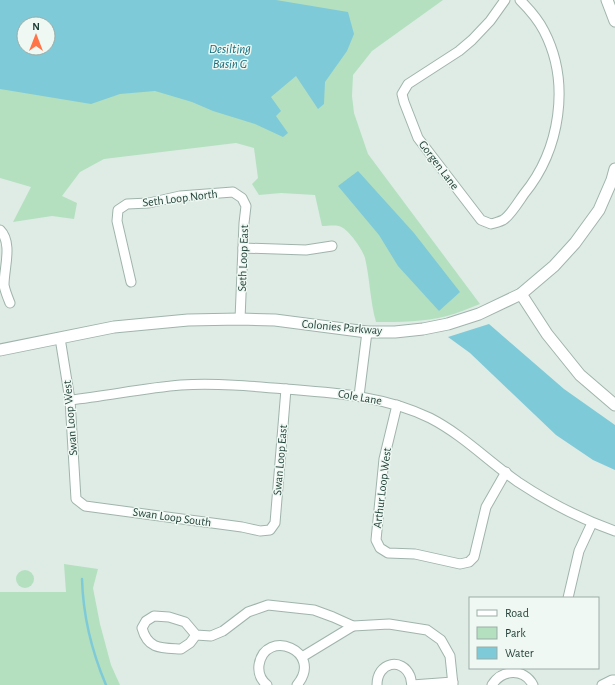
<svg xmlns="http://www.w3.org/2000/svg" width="615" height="685" viewBox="0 0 615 685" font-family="'Alegreya Sans',sans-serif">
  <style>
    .green { fill: #b4e0c0; fill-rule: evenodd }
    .water { fill: #7fcad8; fill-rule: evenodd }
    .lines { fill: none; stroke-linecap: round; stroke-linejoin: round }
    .stream { stroke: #7fcad8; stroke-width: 2.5 }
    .minor-casing { stroke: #a0b4ac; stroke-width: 11 }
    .tertiary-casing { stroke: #a0b4ac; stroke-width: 13 }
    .minor { stroke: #fff; stroke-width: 9 }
    .tertiary { stroke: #fff; stroke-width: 11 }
    .labels { text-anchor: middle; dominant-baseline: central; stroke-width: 3; stroke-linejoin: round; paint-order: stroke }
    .street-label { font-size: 12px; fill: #1d3d34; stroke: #eff8f3 }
    .water-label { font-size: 13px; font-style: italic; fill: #116d7f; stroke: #eff8f3 }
  </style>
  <rect width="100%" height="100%" fill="#deece5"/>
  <g class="green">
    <path d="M0 0H443L372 51 353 75 352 96 354 113 368 154 480 304C469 308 458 313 447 316 424 322 400 322 376 322 370 301 370 279 365 258 363 250 350 232 343 228 338 224 329 226 322 226L315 195 281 193 259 195 252 184 258 178 254 148 236 143 104 159 80 172 62 196 77 203 74 219 52 216 13 222 31 187 0 178ZM24 24H48V48H24Z"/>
    <polygon points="64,564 98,569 93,588 100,624 111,665 120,685 0,685 0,592 66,592"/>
    <circle cx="25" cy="579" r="9"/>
  </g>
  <g class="water">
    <path d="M0 0H276L348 12 354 34 347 51 325 82 324 104 318 109 296 76 271 97 281 111 276 116 288 133 283 137 255 124 213 111 192 102 155 91 120 94 91 104 0 89ZM24 24H48V48H24Z"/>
    <polygon points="358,171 414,233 460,292 439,311 398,266 379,235 338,186"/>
    <polygon points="489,324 564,389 615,425 615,470 593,460 556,435 470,353 448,337"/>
  </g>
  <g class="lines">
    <path class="stream" d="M82 579C83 614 92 652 106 685"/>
    <defs>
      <g id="minor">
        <path d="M505 0 490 21 472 40 459 51 408 84 402 94 404 102 418 138 481 220 491 224C495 223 499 222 503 220 510 216 519 201 524 194 560 150 571 83 544 31 538 19 529 9 520 0"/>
        <path d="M0 230C13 243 4 268 4 285 5 291 8 298 10 303"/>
        <polyline points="243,248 306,250 332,246"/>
        <polyline points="131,282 117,221 118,210 127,204 149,203 180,196 233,192 242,198 246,206 244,223 240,319"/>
        <polyline points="60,338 70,400 76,499 85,506 242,527 260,531 270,530 275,523 286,389"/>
        <polyline points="359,396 367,332"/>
        <path d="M70 400C107 396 144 388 181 385 216 383 251 386 286 389 336 393 385 396 430 418 463 435 488 461 518 482 548 502 581 519 615 531"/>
        <polyline points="397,405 384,459 376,540 380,548 388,553 415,554 460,564 469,562 474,557 486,507 506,472"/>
        <polyline points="568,598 579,551 592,523"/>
        <path d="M196 635 190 643 181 649C162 648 148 650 142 628L146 621 154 616 169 617 185 622 196 635 211 636 223 631 248 612 268 605 314 610 333 617 353 626 389 624 427 630 441 640 450 656 453 685"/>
        <polyline points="302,657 353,626"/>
        <path d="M267 685C261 680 258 673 259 665 265 627 325 651 297 685"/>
        <path d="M377 685C377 662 402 657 410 676 411 678 411 682 412 685"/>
        <polyline points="412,685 453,682"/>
        <path d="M492 685C502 669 524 668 533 685"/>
        <polyline points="602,685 612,680 615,680"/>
      </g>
      <g id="tertiary">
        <polyline points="607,0 615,21"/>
        <polyline points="521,294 547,334 580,375 615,405"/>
        <polyline points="0,350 114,327 188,320 240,319 275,320 367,332 395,332 423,329 448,324 479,314 521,294 554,266 575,243 599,210 612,180 615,169"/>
      </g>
    </defs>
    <use href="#minor" class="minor-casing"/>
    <use href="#tertiary" class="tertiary-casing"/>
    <use href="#minor" class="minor"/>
    <use href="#tertiary" class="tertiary"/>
  </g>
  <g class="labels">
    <g class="street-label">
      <text transform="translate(439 165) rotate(53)">Gorgen Lane</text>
      <text transform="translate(180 198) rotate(-7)">Seth Loop North</text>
      <text transform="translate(243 258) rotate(-88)">Seth Loop East</text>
      <text transform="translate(342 327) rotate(5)">Colonies Parkway</text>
      <text transform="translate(360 397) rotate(10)">Cole Lane</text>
      <text transform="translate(70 418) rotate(-95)">Swan Loop West</text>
      <text transform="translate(280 460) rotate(-85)">Swan Loop East</text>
      <text transform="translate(382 488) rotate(-83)">Arthur Loop West</text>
      <text transform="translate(172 517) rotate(8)">Swan Loop South</text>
    </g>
    <g class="water-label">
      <text x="230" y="49">Desilting<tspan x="230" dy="15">Basin G</tspan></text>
    </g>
  </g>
  <rect x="469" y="597" width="130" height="72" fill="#eff8f3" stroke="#9bada7"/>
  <rect x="477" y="610" width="20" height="6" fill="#ffffff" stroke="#9bada7"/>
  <text x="505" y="617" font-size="12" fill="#1d3d34">Road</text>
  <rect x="477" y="627" width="20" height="12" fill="#b4e0c0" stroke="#9bada7"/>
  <text x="505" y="637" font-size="12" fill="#1d3d34">Park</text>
  <rect x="477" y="647" width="20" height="12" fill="#7fcad8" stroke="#9bada7"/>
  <text x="505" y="657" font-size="12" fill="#1d3d34">Water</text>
  <g transform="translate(36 36)"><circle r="19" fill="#eff8f3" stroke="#9bada7"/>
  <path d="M0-3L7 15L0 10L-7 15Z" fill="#ff7548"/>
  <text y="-6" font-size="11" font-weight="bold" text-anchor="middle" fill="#1d3d34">N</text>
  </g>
</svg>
